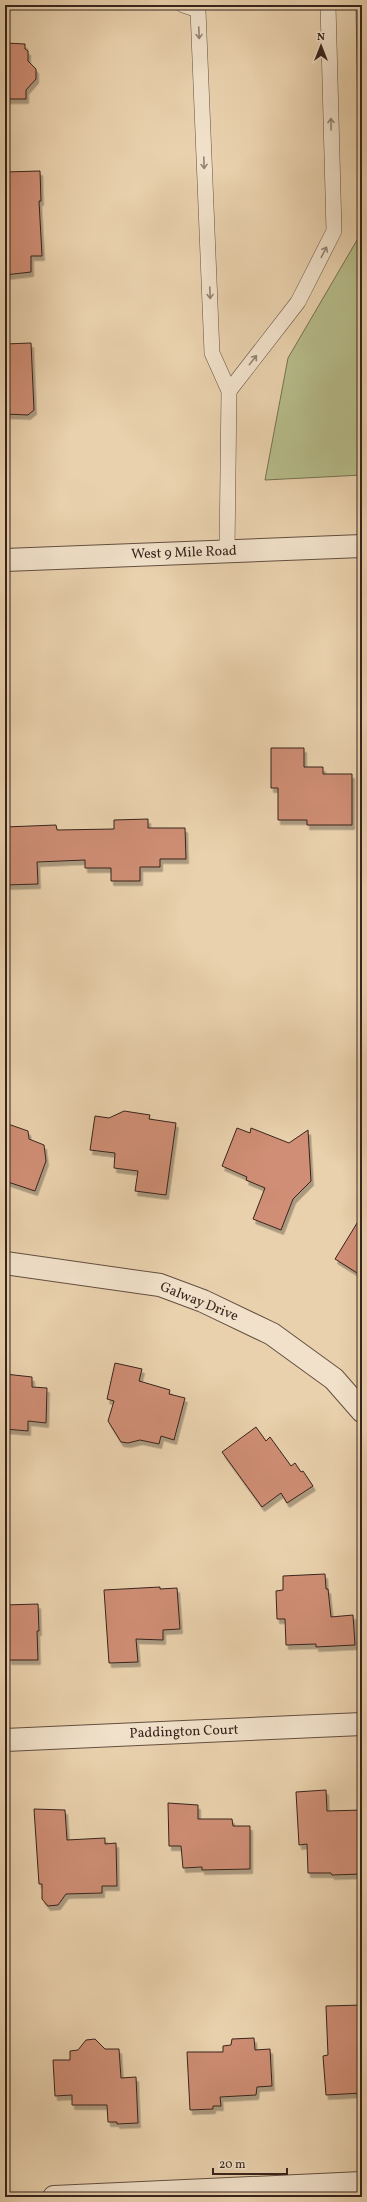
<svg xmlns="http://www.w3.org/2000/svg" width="367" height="2202" viewBox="0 0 367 2202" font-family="Vollkorn,serif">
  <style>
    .green { fill: #b6bc8a; stroke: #767053 }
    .building { fill: #cf8e75; stroke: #37241c; filter: url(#shadow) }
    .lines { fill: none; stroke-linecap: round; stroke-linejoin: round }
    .service-casing { stroke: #644f40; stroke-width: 16 }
    .minor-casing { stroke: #644f40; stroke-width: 24 }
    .tertiary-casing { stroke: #644f40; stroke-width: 24 }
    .service { stroke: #f1e1ca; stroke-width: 15 }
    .minor { stroke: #f1e1ca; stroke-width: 22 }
    .tertiary { stroke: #f1e1ca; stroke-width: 22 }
    .oneway { stroke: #948273 }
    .labels { text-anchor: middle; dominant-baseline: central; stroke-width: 3; stroke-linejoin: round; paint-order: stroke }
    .street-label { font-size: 14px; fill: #37241c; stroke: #f1e1ca }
  </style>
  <defs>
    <filter id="shadow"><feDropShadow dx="2.5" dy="4.5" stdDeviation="0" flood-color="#0004"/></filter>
  </defs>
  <rect width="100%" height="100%" fill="#e9d1ad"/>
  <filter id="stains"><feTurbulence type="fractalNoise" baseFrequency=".005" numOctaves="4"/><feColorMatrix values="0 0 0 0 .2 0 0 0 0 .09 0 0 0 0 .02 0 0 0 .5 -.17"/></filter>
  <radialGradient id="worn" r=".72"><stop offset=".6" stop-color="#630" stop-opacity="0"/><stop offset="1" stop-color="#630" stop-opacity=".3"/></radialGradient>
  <polygon class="green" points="356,5 362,5 362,475 265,480 288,358 360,235"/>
  <g class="building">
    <polygon points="5,43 25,44 25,49 28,51 28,61 36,69 36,79 26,90 26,99 5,99"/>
    <polygon points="40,171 41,201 39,201 42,256 31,256 31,272 5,275 5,172"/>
    <polygon points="31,343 34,410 28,415 5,414 5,344"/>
    <polygon points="271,748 304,748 304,767 323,767 323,774 352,774 352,825 307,825 307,820 278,820 278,788 271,788"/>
    <polygon points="148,819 148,828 185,828 186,859 160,859 160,867 140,867 140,881 111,881 111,868 85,868 85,860 37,862 38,884 5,885 5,827 56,825 57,830 114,829 114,820"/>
    <polygon points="124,1111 150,1115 149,1119 176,1123 166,1195 135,1191 138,1171 114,1168 115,1153 90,1150 95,1116 109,1118"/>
    <polygon points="5,1123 28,1131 29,1139 44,1145 46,1161 35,1191 5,1181"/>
    <polygon points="237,1128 250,1133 251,1128 289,1143 308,1130 311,1181 293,1199 281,1230 253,1219 265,1188 246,1180 247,1177 222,1166"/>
    <polygon points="362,1215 362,1276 335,1259"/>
    <polygon points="115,1363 142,1369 139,1381 170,1390 169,1394 185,1398 174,1440 161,1436 159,1444 140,1440 128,1443 121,1442 108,1421 114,1401 107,1399"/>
    <polygon points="5,1374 32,1377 32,1387 47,1388 46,1423 28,1421 28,1431 5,1429"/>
    <polygon points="256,1427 266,1441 270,1437 291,1466 295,1463 301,1472 303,1471 313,1486 287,1503 281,1493 262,1507 222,1452"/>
    <polygon points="325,1574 326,1589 328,1589 331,1617 353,1615 355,1645 316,1647 316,1644 286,1645 285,1619 277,1619 276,1591 283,1590 283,1576"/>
    <polygon points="160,1587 160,1589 177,1588 180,1629 163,1630 163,1640 136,1639 138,1662 109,1663 104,1590"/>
    <polygon points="38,1604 39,1631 37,1631 38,1660 9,1660 9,1645 5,1645 5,1605"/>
    <polygon points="326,1790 327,1811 362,1810 362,1874 332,1875 331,1873 308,1873 307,1844 299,1845 296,1792"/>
    <polygon points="168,1803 198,1805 198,1819 232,1819 233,1826 250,1826 250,1869 202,1870 202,1867 183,1868 181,1846 169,1846"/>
    <polygon points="34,1809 65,1810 67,1840 105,1838 105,1844 116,1843 117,1886 102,1886 102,1893 66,1894 58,1905 48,1906 42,1899 42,1884 39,1884"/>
    <polygon points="362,2005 362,2093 326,2095 323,2056 328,2055 326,2006"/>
    <polygon points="254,2038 255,2050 270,2049 272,2086 257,2087 256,2095 220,2097 221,2106 213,2106 213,2109 190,2110 187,2052 223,2052 223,2046 231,2045 232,2039"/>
    <polygon points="95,2039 105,2049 119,2049 121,2078 136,2077 138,2123 117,2124 117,2122 108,2122 107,2105 72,2105 72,2095 55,2096 53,2060 70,2060 70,2051 78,2050 86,2040"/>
  </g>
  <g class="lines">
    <defs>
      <g id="service">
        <polyline points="183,5 198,10 212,353 229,391 227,551"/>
        <polyline points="229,391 298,302 334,231 328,5"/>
      </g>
      <g id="minor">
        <polyline points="5,1263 160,1285 203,1301 272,1334 334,1379 362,1411"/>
        <polyline points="5,1740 362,1724"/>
        <polyline points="54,2197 362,2183"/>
      </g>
      <polyline id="tertiary" points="5,560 362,546"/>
    </defs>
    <use href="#service" class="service-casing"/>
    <use href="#minor" class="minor-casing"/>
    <use href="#tertiary" class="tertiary-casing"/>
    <use href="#service" class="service"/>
    <use href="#minor" class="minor"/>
    <use href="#tertiary" class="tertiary"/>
  </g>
  <defs><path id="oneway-shaft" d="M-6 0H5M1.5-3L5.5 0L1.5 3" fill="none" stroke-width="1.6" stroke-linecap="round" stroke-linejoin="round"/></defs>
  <g class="oneway">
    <use href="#oneway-shaft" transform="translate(199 33) rotate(88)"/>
    <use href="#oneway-shaft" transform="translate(331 124) rotate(-91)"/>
    <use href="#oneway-shaft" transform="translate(204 163) rotate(88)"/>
    <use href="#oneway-shaft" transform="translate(324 252) rotate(-63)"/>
    <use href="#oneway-shaft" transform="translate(210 293) rotate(88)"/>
    <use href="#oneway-shaft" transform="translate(253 360) rotate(-52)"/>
  </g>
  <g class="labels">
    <g class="street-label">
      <text transform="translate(184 553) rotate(-2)">West 9 Mile Road</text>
      <text transform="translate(199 1302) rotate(22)">Galway Drive</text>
      <text transform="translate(184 1732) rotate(-2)">Paddington Court</text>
    </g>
  </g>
  <rect width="367" height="2202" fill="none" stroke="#e9d1ad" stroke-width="20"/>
  <rect x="6" y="6" width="355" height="2190" fill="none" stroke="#37241c" stroke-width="2"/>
  <rect x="10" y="10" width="347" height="2182" fill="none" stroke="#37241c"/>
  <g transform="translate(321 46)" stroke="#f1e1ca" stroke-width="3" paint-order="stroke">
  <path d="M0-3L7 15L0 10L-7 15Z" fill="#37241c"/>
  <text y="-6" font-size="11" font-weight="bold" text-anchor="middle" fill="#37241c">N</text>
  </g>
  <path d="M213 2168v6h74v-6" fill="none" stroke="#37241c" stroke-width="2"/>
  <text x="219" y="2168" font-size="12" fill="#37241c" stroke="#f1e1ca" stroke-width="3" paint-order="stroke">20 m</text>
  <rect width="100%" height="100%" filter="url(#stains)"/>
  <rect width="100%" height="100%" fill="url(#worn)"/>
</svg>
